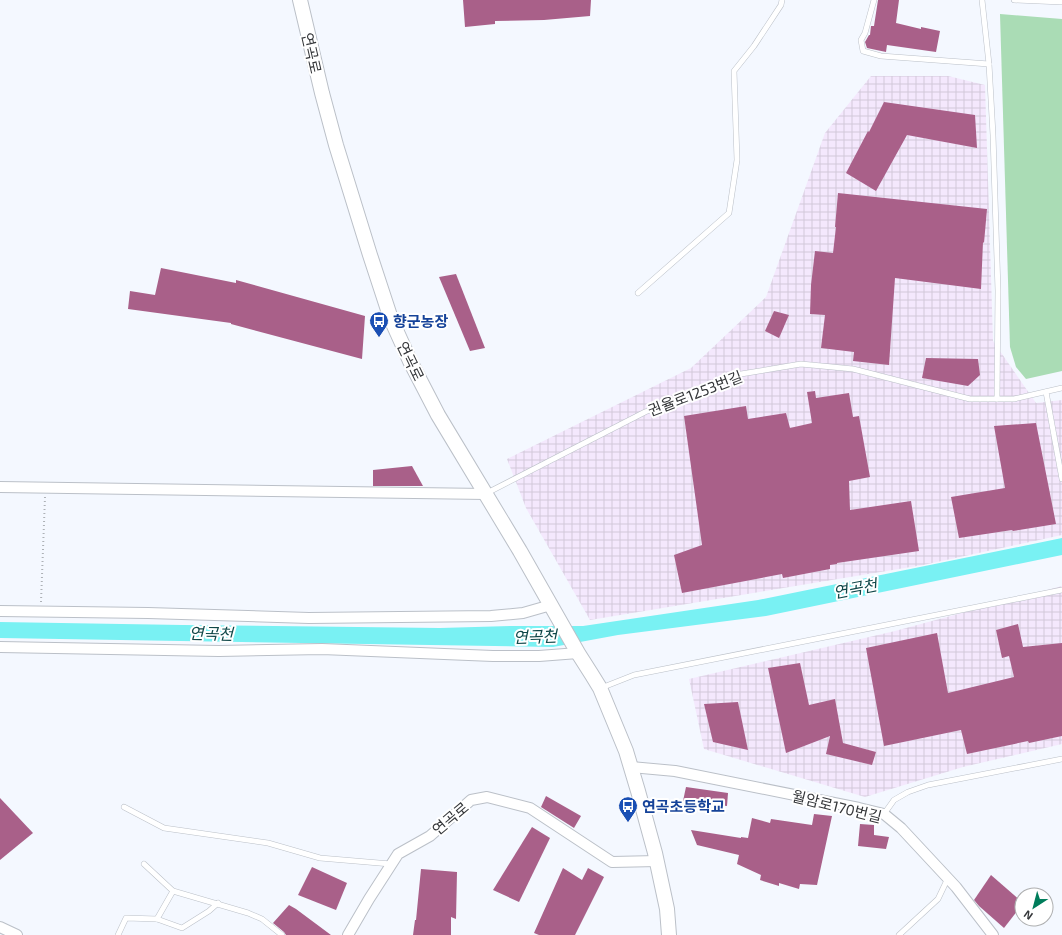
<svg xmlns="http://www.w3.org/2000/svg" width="1062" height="935" viewBox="0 0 1062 935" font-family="'Exo 2','Noto Sans KR',sans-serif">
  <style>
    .industrial { fill: url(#industrial-grid) }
    .green { fill: #aadcb5 }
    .water { fill: #79f1f3 }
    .building { fill: #a96089 }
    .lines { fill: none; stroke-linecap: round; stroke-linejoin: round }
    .lane-casing { stroke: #bbc0c8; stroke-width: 6 }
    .street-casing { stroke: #bbc0c8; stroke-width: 12 }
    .secondary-casing { stroke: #bbc0c8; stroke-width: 16 }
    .path { stroke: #adb1b6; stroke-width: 2; stroke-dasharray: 1 3; stroke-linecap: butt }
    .lane { stroke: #fff; stroke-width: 5 }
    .street { stroke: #fff; stroke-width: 10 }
    .secondary { stroke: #fff; stroke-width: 14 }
    .labels { text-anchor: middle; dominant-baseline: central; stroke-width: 4; stroke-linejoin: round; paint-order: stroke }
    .street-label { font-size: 15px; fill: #35373a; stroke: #fff }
    .transit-label { font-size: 15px; font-weight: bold; fill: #164399; stroke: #fff; text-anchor: start }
    .water-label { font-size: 16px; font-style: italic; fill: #0f4748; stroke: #fff }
  </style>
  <defs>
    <pattern id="industrial-grid" width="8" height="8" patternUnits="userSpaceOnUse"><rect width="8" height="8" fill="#f4e8fd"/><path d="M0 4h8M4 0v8" fill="none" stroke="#d2c8da"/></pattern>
  </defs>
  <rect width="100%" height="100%" fill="#f4f8ff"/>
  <g class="industrial">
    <polygon points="871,76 948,76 985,85 993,341 1036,403 1062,400 1062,535 923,565 590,620 526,508 507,459 691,368 766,297 825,133"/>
    <polygon points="1062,586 1062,744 963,767 865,797 704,749 689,679 895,631"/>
  </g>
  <polygon class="green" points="1000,14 1062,19 1062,371 1026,379 1016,367 1010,347"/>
  <polygon class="water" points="1062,538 1062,555 766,616 618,635 553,647 0,638 0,622 183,625 440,628 512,626 583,626 758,600"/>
  <g class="building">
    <polygon points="463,0 591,0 590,16 544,20 495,21 495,24 465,27"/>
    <polygon points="878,0 899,0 896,23 921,29 921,27 940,31 936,52 887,45 886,52 867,48 865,42 869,35 870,35 871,26 874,26"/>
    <polygon points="884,102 975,115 977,148 907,135 876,191 846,173 868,131 869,132"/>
    <polygon points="838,193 987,209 984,243 983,242 981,289 895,278 889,365 853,361 854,352 821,348 825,315 810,314 811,285 815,251 833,253 836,227 835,227"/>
    <polygon points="161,268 236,283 236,280 365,316 362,359 231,324 231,323 128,309 130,291 155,295"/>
    <polygon points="456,274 485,348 470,351 439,277"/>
    <polygon points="774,311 789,315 779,338 765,331"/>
    <polygon points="926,358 978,359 980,375 968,386 922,378"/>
    <polygon points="815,391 816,398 849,393 853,417 859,416 870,477 849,481 850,510 911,501 919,551 837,563 837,564 830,565 830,569 783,578 782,574 682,593 674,555 702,545 684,416 746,406 748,419 786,413 790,428 812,423 807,392"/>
    <polygon points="1036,423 1056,524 1013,531 1012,530 959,538 951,497 1005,488 994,426"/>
    <polygon points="412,466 423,486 373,486 373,470"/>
    <polygon points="1018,624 1023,647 1062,643 1062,736 1029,743 1028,741 967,754 961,730 884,746 866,648 937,633 948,693 1014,677 1009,656 1002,658 996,630"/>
    <polygon points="800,663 809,705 835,699 843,743 876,752 872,765 826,754 830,736 786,753 768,668"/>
    <polygon points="738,702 748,750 713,742 704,704"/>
    <polygon points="686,787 728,793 727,806 683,801"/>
    <polygon points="546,796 581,816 574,828 541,807"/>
    <polygon points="0,798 33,833 0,860"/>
    <polygon points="814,814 832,816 817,885 800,884 799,889 779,883 779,886 760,880 761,875 737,864 739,855 697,845 691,830 741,838 741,837 748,838 752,818 770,823 771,819 812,825"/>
    <polygon points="860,824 874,825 874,835 889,837 886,849 858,846"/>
    <polygon points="532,827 550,838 519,902 493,890"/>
    <polygon points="312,867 347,883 336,910 298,895"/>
    <polygon points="563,868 582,880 588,868 604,877 575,935 539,935 534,933"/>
    <polygon points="421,869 457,872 456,919 451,917 451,935 413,935 415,920 416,920"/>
    <polygon points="991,875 1022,902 1022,905 1004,928 979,906 974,900"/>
    <polygon points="289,905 296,909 331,935 286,935 284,932 273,923"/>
  </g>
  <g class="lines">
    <defs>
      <g id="lane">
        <polyline points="874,0 865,33 861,40 863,51 881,56 989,64"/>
        <polyline points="982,0 989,64 993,135 998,291 997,399"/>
        <polyline points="1014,0 1062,2"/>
        <polyline points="638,293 729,213 737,160 734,71 754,46 781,5 782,0"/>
        <polyline points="1046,392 1062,479"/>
        <polyline points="487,493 645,412 741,374 801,364 853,369 970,399 1014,399 1062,388"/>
        <polyline points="601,688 634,675 1062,590"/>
        <polyline points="124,807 164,828 268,843 320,858 391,864"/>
        <polyline points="884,814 894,800 908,792 928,785 1062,759"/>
        <polyline points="144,864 173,891 248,913 262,919 282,935"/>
        <polyline points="157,919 173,891"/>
        <polyline points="118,935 126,918 157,919 182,928 209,911 218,903"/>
        <polyline points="899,935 938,899 948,878"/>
      </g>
      <g id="street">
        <polyline points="0,487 486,494"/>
        <polyline points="0,611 148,613 309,618 491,616 523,613 551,605"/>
        <polyline points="0,647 219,651 322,649 493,656 539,656 578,653"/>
        <polyline points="631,767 675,771 859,808 884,814 901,828 956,887 993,935"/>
        <polyline points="0,927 17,935"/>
        <polyline points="348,935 369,899 398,854 430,836 471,800 487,797 530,808 612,862 657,861"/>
      </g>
      <polyline id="secondary" points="300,0 322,93 336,145 370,255 391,319 410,361 438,415 520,551 578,653 592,675 600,688 626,751 638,791 655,853 667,909 669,935"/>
    </defs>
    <use href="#lane" class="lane-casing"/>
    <use href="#street" class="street-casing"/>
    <use href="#secondary" class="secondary-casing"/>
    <polyline class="path" points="41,602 45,497"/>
    <use href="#lane" class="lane"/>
    <use href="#street" class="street"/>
    <use href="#secondary" class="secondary"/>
  </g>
  <defs>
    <symbol id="bus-pin" viewBox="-11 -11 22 30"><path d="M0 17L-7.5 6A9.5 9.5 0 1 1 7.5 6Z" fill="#1a4fb4" stroke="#fff"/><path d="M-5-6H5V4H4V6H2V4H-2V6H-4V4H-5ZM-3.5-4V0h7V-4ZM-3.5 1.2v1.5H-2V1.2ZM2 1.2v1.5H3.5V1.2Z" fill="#fff"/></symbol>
  </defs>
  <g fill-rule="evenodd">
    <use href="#bus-pin" x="368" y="310" width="22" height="30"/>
    <use href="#bus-pin" x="617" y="795" width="22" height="30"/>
  </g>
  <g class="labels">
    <g class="street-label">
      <text transform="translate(312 53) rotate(77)">연곡로</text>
      <text transform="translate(411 361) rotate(64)">연곡로</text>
      <text transform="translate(695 393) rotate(-21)">권율로1253번길</text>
      <text transform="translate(837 806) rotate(14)">월암로170번길</text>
      <text transform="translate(450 818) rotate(-40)">연곡로</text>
    </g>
    <g class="transit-label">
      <text x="393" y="321">향군농장</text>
      <text x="642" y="806">연곡초등학교</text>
    </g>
    <g class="water-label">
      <text transform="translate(855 588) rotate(-11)">연곡천</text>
      <text transform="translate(211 633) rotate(1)">연곡천</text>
      <text transform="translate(535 636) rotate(-2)">연곡천</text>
    </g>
  </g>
  <g transform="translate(1034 907) rotate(216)"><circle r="19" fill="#ffffff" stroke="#aeafb0"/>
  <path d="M0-3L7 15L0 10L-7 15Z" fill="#007d5b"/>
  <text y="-6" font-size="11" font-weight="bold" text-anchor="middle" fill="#35373a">N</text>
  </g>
</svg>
